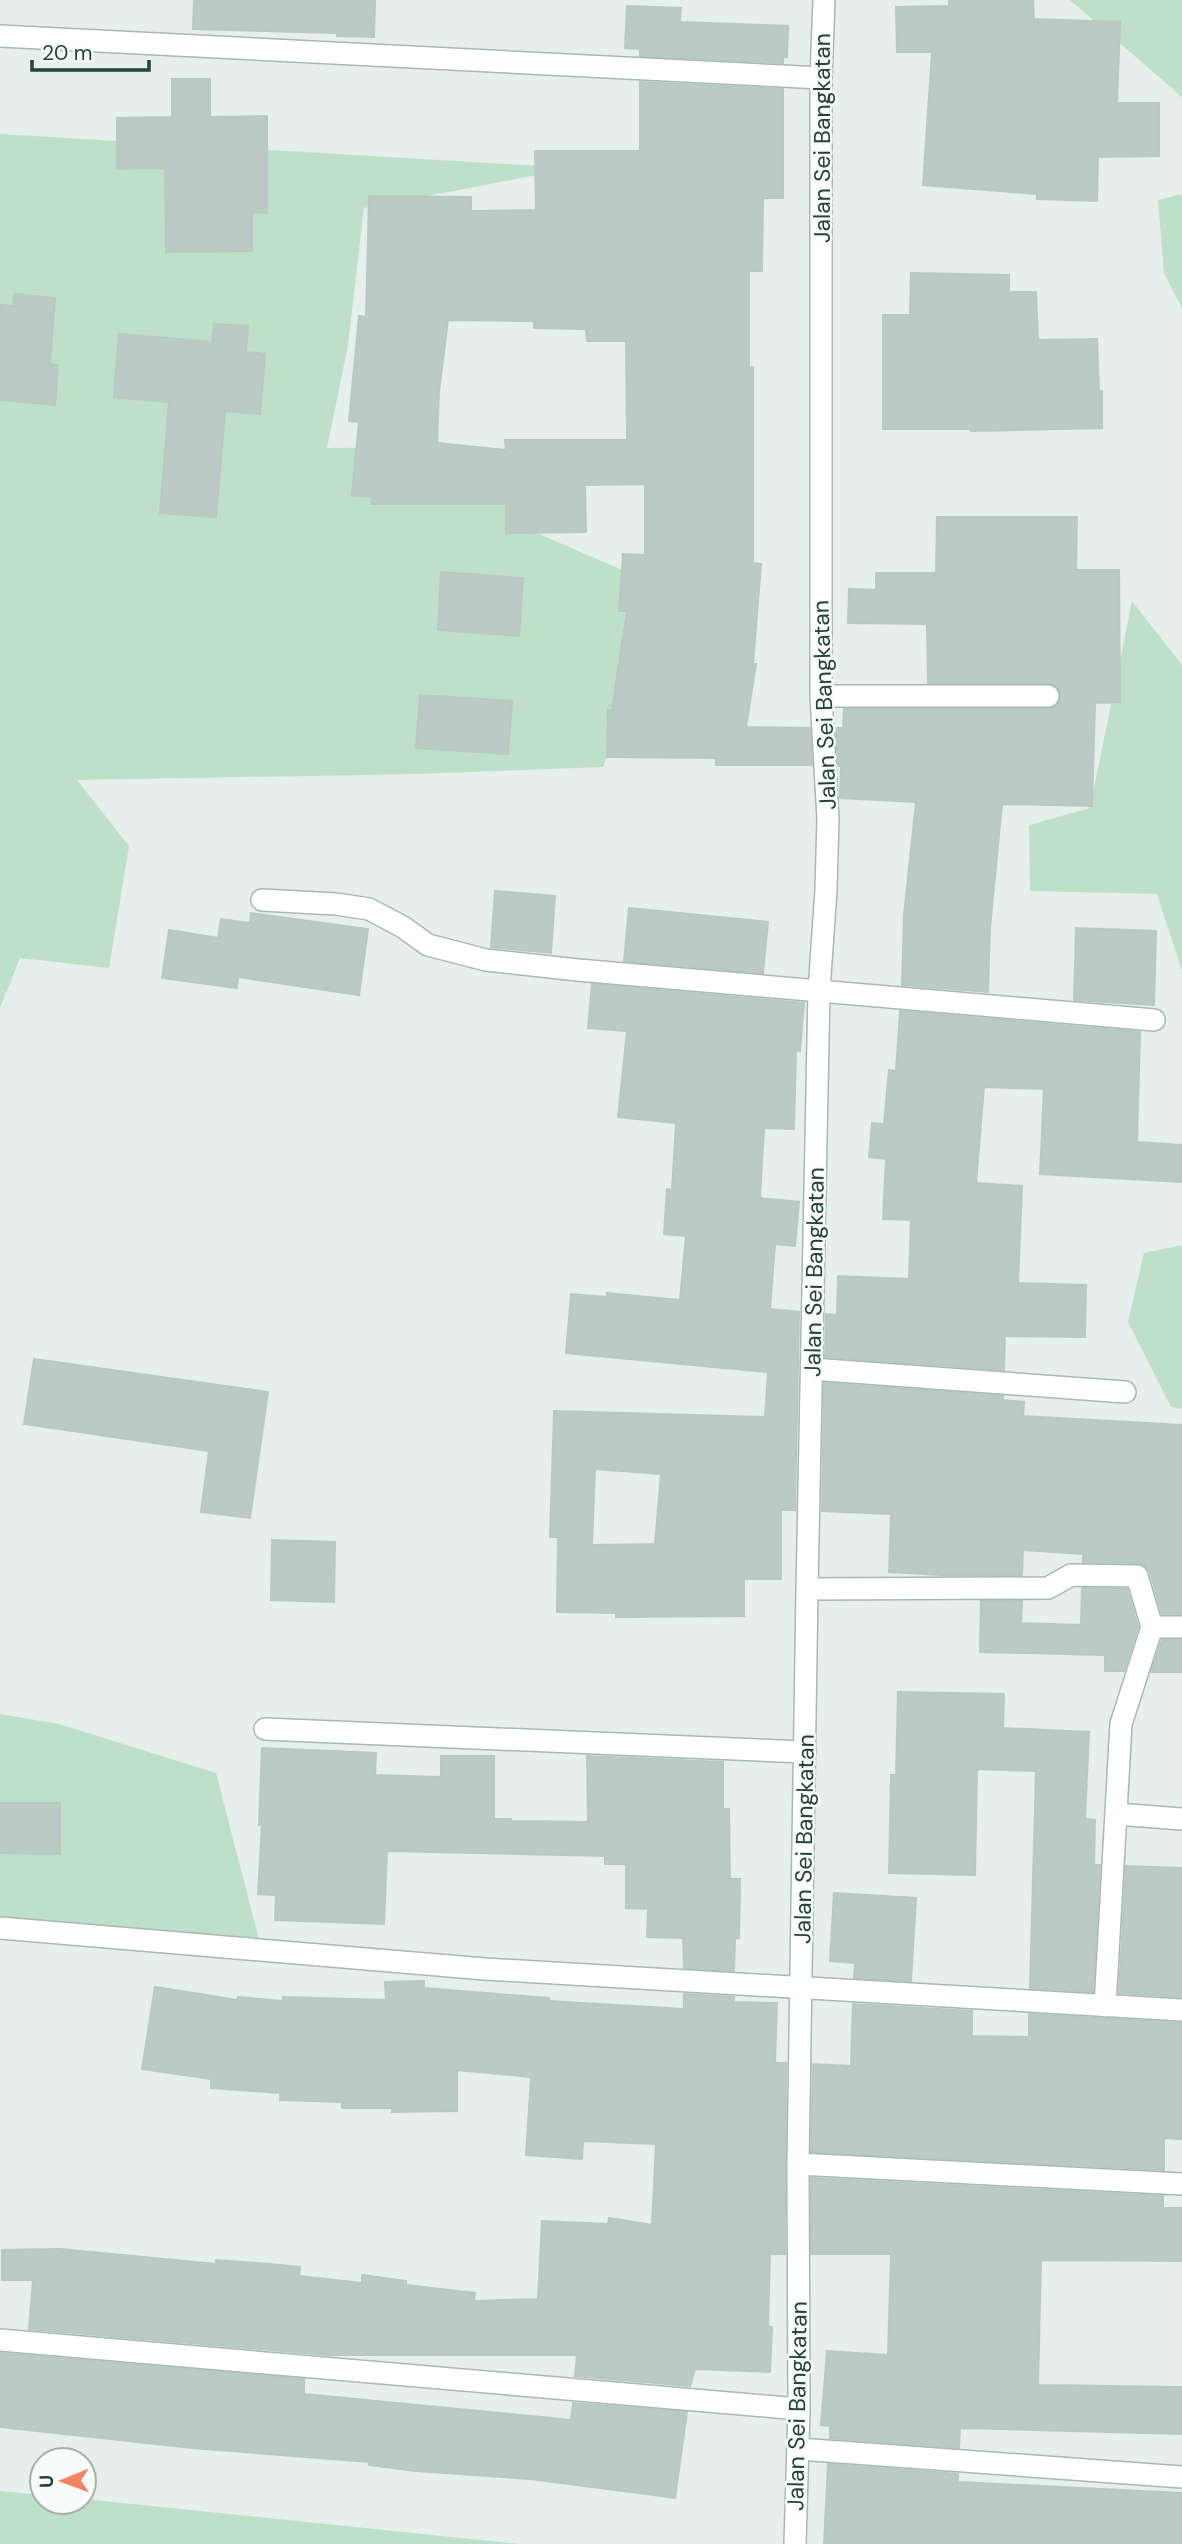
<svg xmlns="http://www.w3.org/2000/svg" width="1182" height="2544" viewBox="0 0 1182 2544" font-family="'DM Sans',sans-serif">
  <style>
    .green { fill: #bfe0c8 }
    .building { fill: #bbcac4; stroke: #b8c9c2; stroke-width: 2; fill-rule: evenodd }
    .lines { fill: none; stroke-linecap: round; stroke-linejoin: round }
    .lane-casing { stroke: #a8b8b2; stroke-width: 24 }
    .street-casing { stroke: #a8b8b2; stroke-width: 24 }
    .lane { stroke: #fff; stroke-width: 21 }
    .street { stroke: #fff; stroke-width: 21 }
    .labels { text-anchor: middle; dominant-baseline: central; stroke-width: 5; stroke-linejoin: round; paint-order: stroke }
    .street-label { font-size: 23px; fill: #24423a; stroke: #f7fbf9 }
  </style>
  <rect width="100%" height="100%" fill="#e6efeb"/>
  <g class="green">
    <polygon points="1070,0 1182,0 1182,97"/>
    <polygon points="0,134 574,168 364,208 348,345 327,448 453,447 523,527 636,576 638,667 603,767 418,774 77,780 129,846 109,968 20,958 0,1008"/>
    <polygon points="1182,194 1182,308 1164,273 1158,200"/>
    <polygon points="1132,601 1182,665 1182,971 1157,894 1030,891 1029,825 1090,808"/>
    <polygon points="1182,1245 1182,1409 1171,1407 1128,1322 1144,1253"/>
    <polygon points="0,1714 59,1724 216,1773 262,1951 0,1926"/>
    <polygon points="0,2491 42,2495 42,2502 84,2502 84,2499 519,2544 0,2544"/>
  </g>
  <g class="building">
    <polygon points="194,0 375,0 374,37 337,36 337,33 193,29"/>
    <polygon points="949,0 1033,0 1034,19 1120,22 1117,103 1159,103 1159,156 1098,157 1097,201 1037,199 1037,194 923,185 932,52 897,52 896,7 949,6"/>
    <polygon points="627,6 681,8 680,22 788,26 787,57 783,57 783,63 640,56 640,49 625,48"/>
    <polygon points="172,79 210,79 210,117 267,116 267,213 252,212 252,251 166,252 165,168 117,169 117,118 172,117"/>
    <path d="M640 82 783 89V198H763L762 271H749V367H753V563L761 564 753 664H756L746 727 810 728 812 765H716V758L607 757 608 710H612L627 611H619L623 554 645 555V484L585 485 586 532 506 533V504H371L372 497 352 495 359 422 349 421 359 316 366 317 369 196 471 197V211L536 210 535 151H640ZM448 320 534 321V328L586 329 587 341H626L627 440H505L506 450 437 443 439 392Z"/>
    <polygon points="911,273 1009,275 1009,292 1036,292 1038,340 1097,339 1099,391 1102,391 1102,428 971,431 971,429 883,429 883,315 910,315"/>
    <polygon points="14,294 55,298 50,364 58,365 55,405 0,400 0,305 13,306"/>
    <polygon points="214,324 248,326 246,352 265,354 260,414 225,411 216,517 160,513 169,402 114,397 119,334 212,342"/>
    <polygon points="937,517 1077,517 1076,570 1119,570 1120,702 1095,703 1092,806 1002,804 990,928 988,992 902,985 904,915 916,802 840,798 841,766 838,766 836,728 843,728 844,709 1048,709 1055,707 1060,702 1059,689 1048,683 928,683 927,624 848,623 849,589 876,590 876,573 936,573"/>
    <polygon points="441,572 523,578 519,636 438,630"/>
    <polygon points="420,695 512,701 508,754 416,748"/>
    <polygon points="495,891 555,896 551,953 491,947"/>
    <polygon points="629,908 768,922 763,973 624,961"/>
    <polygon points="251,913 368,929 359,995 238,977 237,988 162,978 169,930 218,938 221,919 250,923"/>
    <polygon points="1076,928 1156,931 1154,1005 1074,1000"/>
    <path d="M592 984 804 1003 800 1051 796 1050 794 1129 764 1128 760 1198 799 1202 795 1246 775 1244 770 1309 799 1312 795 1510H781V1579H744V1616L616 1617V1613L557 1612 558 1537H550L554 1411 765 1417 768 1372 566 1353 571 1294 607 1297V1293L680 1300 686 1236 664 1234 667 1189 672 1190 676 1123 618 1117 627 1031 588 1028ZM595 1469 661 1474 655 1544 592 1545Z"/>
    <polygon points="900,1011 1140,1032 1137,1142 1182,1145 1182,1182 1040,1174 1044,1089 984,1087 976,1183 1022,1186 1018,1283 1086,1285 1085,1337 1005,1336 1004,1370 825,1357 826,1314 837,1315 838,1276 909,1279 911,1220 883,1219 886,1159 869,1157 872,1123 884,1124 889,1070 896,1071"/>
    <polygon points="34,1359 268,1392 250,1518 201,1512 209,1451 24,1424"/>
    <polygon points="824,1383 1003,1396 1003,1400 1024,1402 1023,1416 1182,1425 1182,1614 1162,1614 1150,1572 1144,1565 1137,1563 1083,1562 1083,1554 1023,1550 1022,1575 942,1575 889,1572 891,1514 822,1511"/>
    <polygon points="272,1540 335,1542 334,1602 271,1600"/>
    <polygon points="1082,1588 1127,1589 1138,1627 1124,1671 1105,1671 1105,1655 980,1652 981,1601 1022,1601 1021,1623 1081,1625"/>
    <polygon points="1162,1640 1182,1640 1182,1672 1151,1672"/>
    <polygon points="898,1692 1004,1694 1003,1728 1089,1732 1085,1819 1095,1820 1094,1865 1100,1865 1093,1992 1030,1988 1036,1771 977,1769 975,1875 889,1873 891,1775 896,1775"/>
    <polygon points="262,1748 376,1753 375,1775 441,1777 441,1756 494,1756 494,1819 511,1819 511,1821 588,1822 587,1756 723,1762 723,1809 729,1809 730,1879 740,1879 739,1938 735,1938 734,1971 684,1968 683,1938 647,1937 648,1909 626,1908 626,1864 605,1864 605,1856 387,1851 384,1924 275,1920 276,1895 258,1894 262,1825 259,1825"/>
    <polygon points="0,1803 60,1803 60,1854 0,1853"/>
    <polygon points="1126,1866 1182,1868 1182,1997 1119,1993"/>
    <polygon points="834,1893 916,1898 911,1981 854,1978 855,1963 830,1961"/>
    <polygon points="424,1981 424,1988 549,1998 549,2001 684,2009 684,1994 734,1997 734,2002 777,2003 775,2063 786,2063 785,2254 770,2254 768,2326 772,2327 770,2372 695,2369 690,2386 575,2376 577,2355 329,2355 29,2329 33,2280 2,2280 2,2250 60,2249 216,2264 216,2260 269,2264 300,2267 299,2276 362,2283 362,2275 406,2281 406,2285 475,2293 474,2301 538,2299 542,2221 608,2224 609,2218 652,2225 656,2144 583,2141 582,2159 526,2155 531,2077 457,2070 457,2111 392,2112 392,2108 342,2108 342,2102 280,2100 280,2093 211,2088 211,2079 142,2069 155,1987 237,2000 238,1997 283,2001 283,1997 386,2000 385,1982"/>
    <polygon points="853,2004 972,2011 972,2036 1029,2037 1029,2014 1182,2023 1182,2139 1164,2138 1164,2170 811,2152 813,2064 851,2066"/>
    <polygon points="811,2178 1163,2196 1163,2208 1182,2208 1182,2261 1041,2260 1038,2385 1182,2387 1182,2434 960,2428 959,2448 830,2438 830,2426 821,2425 827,2351 888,2355 891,2254 811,2254"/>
    <polygon points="0,2353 304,2379 304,2394 571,2420 573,2403 687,2412 675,2498 531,2479 416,2471 369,2465 370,2462 192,2448 0,2427"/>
    <polygon points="828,2464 958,2474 958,2482 1182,2493 1182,2544 824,2544"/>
  </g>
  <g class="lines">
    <defs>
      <polyline id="lane" points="0,36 821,78"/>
      <g id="street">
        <polyline points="821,696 1048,696"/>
        <polyline points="262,900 336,904 369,909 403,927 428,945 486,960 578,970 1154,1020"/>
        <polyline points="812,1369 1125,1392"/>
        <polyline points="807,1589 1048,1588 1071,1575 1137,1576 1152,1627"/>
        <polyline points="265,1729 805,1752"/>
        <polyline points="1116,1814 1182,1819"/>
        <polyline points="0,1928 485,1969 1182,2010"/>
        <polyline points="1105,2006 1121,1724 1152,1627 1182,1627"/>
        <polyline points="798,2164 1182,2184"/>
        <polyline points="0,2340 799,2409"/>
        <polyline points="799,2449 1182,2477"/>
        <polyline points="795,2544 799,2409 798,2164 807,1589 819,990 826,890 828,819 821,696 821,78 824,0"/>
      </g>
    </defs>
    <use href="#lane" class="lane-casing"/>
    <use href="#street" class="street-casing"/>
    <use href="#lane" class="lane"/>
    <use href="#street" class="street"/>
  </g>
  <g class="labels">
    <g class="street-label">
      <text transform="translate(822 138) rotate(-90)">Jalan Sei Bangkatan</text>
      <text transform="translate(824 705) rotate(-92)">Jalan Sei Bangkatan</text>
      <text transform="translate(814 1272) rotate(-89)">Jalan Sei Bangkatan</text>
      <text transform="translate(804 1839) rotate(-89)">Jalan Sei Bangkatan</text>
      <text transform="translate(797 2406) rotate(-89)">Jalan Sei Bangkatan</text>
    </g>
  </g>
  <g transform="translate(63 2481) rotate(269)"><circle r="33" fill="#f7fbf9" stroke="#a3b1ad" stroke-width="2"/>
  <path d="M0-5L12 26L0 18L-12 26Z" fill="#f4845f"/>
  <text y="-10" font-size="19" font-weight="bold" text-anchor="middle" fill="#24423a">U</text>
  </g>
  <path d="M32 60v10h117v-10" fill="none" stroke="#24423a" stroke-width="3.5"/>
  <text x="42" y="60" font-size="21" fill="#24423a" stroke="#f7fbf9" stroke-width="5" paint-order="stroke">20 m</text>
</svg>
